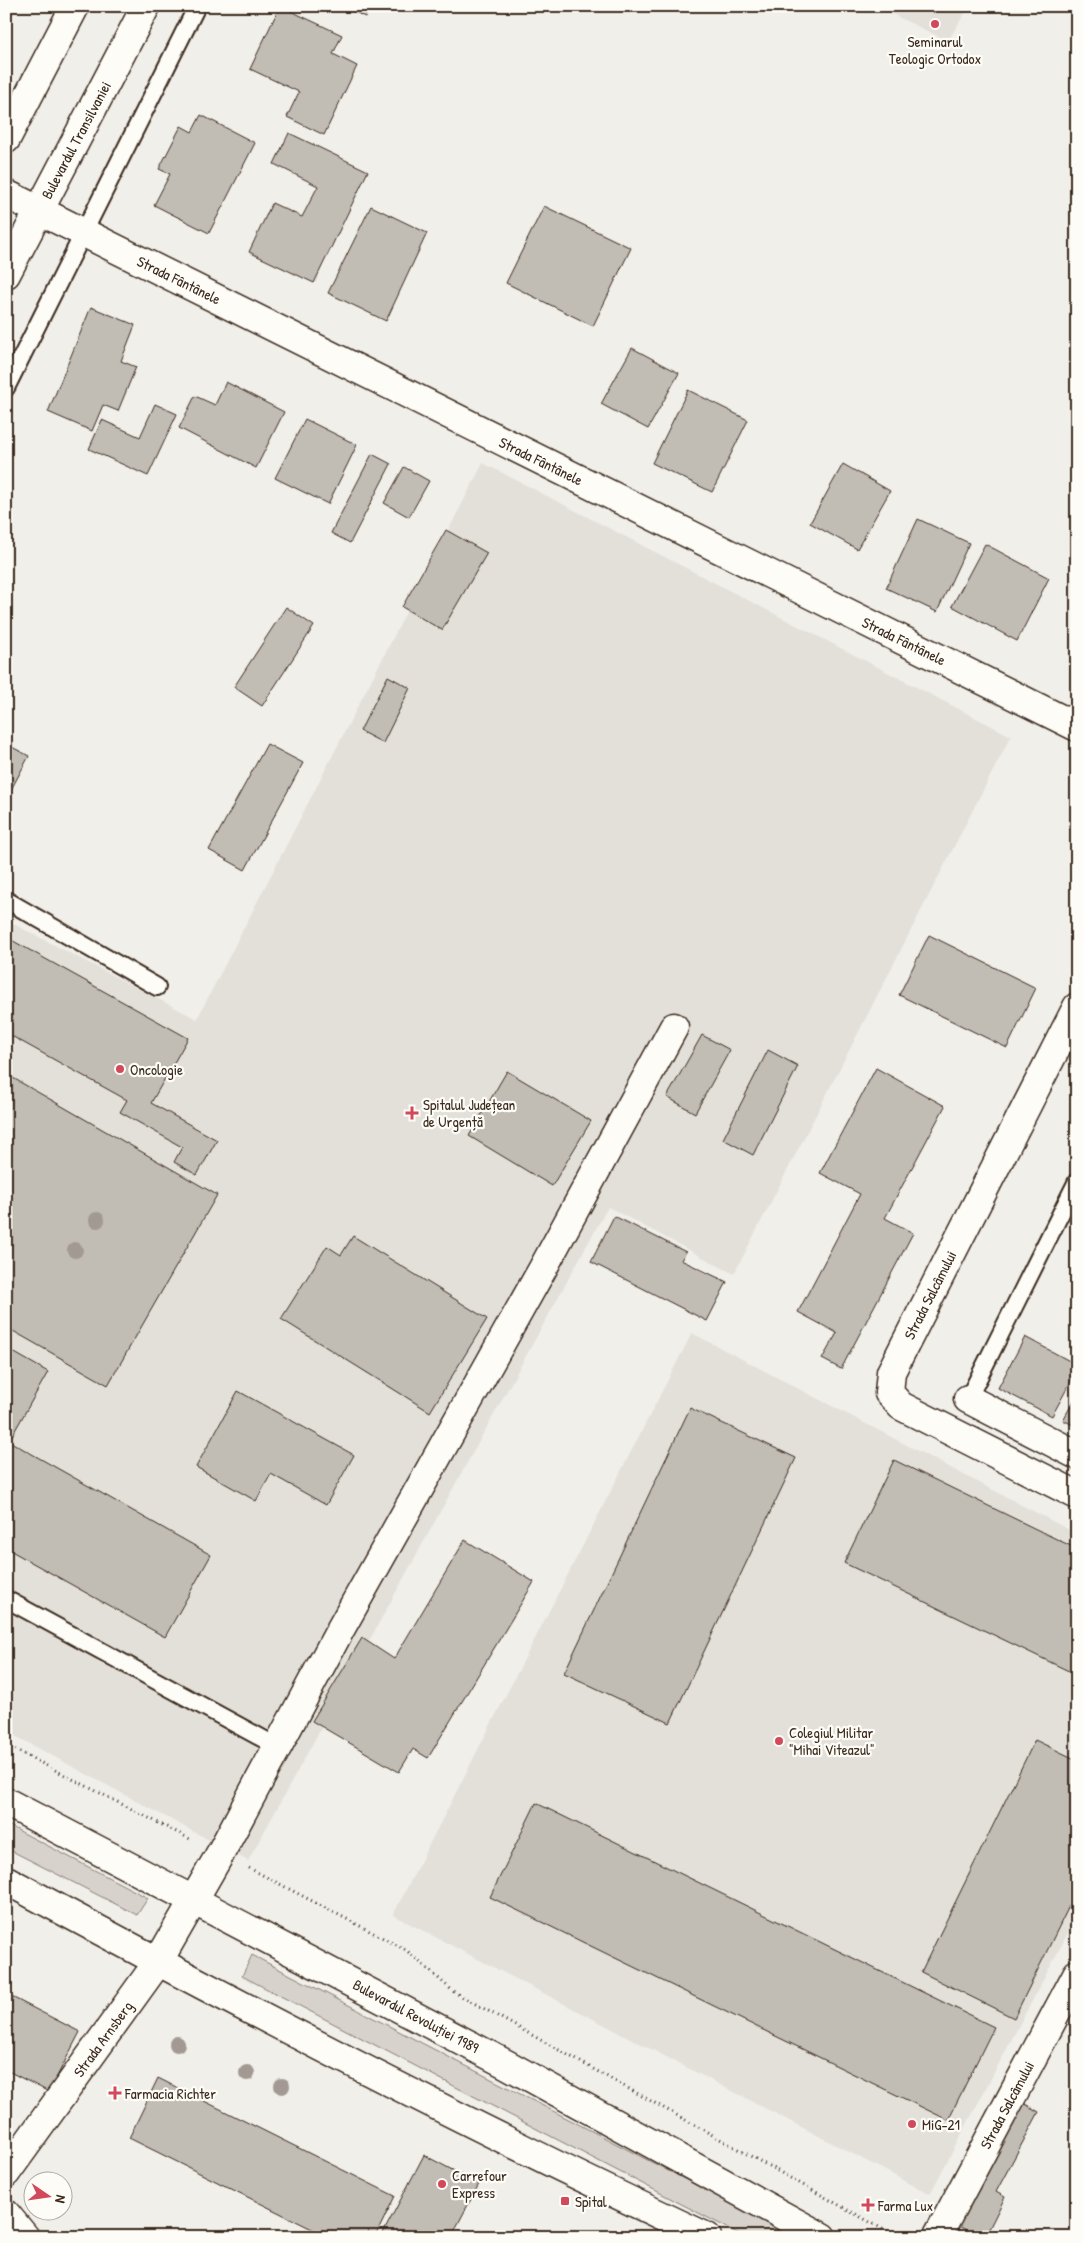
<svg xmlns="http://www.w3.org/2000/svg" width="1083" height="2243" viewBox="0 0 1083 2243" font-family="'Patrick Hand',sans-serif">
  <style>
    .built { fill: #e3e0da }
    .green { fill: #d7d2cc; stroke: #897e75 }
    .building { fill: #c1bcb4; stroke: #3b2a1e }
    .lines { fill: none; stroke-linecap: round; stroke-linejoin: round }
    .service-casing { stroke: #3b2a1e; stroke-width: 20 }
    .minor-casing { stroke: #3b2a1e; stroke-width: 31 }
    .secondary-casing { stroke: #3b2a1e; stroke-width: 31 }
    .path { stroke: #3b2a1e; stroke-width: 3; stroke-dasharray: 1 4; stroke-linecap: butt }
    .service { stroke: #fdfcf7; stroke-width: 16 }
    .minor { stroke: #fdfcf7; stroke-width: 28 }
    .secondary { stroke: #fdfcf7; stroke-width: 28 }
    .tree { fill: #a29a92 }
    .poi-dot { fill: #d1495b; stroke: #fdfcf7; stroke-width: 2 }
    .labels { text-anchor: middle; dominant-baseline: central; stroke-width: 4.5; stroke-linejoin: round; paint-order: stroke }
    .poi-label { font-size: 15px; fill: #3b2a1e; stroke: #fdfcf7; text-anchor: start }
    .street-label { font-size: 15px; fill: #3b2a1e; stroke: #fdfcf7 }
  </style>
  <rect width="100%" height="100%" fill="#f1efea"/>
  <filter id="ink" filterUnits="userSpaceOnUse"><feTurbulence type="fractalNoise" baseFrequency=".02" numOctaves="2"/><feDisplacementMap in="SourceGraphic" scale="10" xChannelSelector="R" yChannelSelector="G"/><feConvolveMatrix kernelMatrix="1 2 1 2 8 2 1 2 1" color-interpolation-filters="sRGB"/></filter>
  <g filter="url(#ink)">
    <g class="built">
      <polygon points="875,6 969,6 948,41"/>
      <polygon points="483,463 1011,736 734,1274 608,1207 248,1861 6,1731 6,920 197,1019"/>
      <polygon points="692,1333 1077,1534 1077,1916 930,2194 393,1915"/>
    </g>
    <g class="green">
      <polygon points="6,1824 148,1898 137,1915 6,1848"/>
      <polygon points="252,1955 796,2237 745,2237 242,1976"/>
    </g>
    <g class="building">
      <polygon points="280,6 342,35 333,54 357,66 324,135 287,117 299,92 250,69"/>
      <polygon points="343,6 370,6 365,17"/>
      <polygon points="201,115 255,143 209,233 154,205 170,174 159,169 181,126 192,132"/>
      <polygon points="289,133 368,171 314,283 249,252 272,203 302,217 318,186 274,164"/>
      <polygon points="371,206 427,233 386,321 328,293"/>
      <polygon points="544,206 631,248 593,326 506,283"/>
      <polygon points="91,307 135,325 121,361 136,367 118,411 103,405 92,431 48,412"/>
      <polygon points="632,348 679,373 648,429 601,404"/>
      <polygon points="226,382 284,412 256,468 179,428 195,396 215,405"/>
      <polygon points="688,390 748,420 712,492 652,463"/>
      <polygon points="155,404 177,414 148,476 89,449 102,420 140,437"/>
      <polygon points="305,419 357,445 328,504 275,478"/>
      <polygon points="372,454 391,464 350,543 331,533"/>
      <polygon points="843,464 890,491 857,549 810,523"/>
      <polygon points="404,467 429,481 409,517 384,503"/>
      <polygon points="918,519 969,543 937,612 886,588"/>
      <polygon points="446,530 487,553 442,630 402,607"/>
      <polygon points="985,544 1049,578 1017,641 952,606"/>
      <polygon points="286,607 314,626 262,706 234,687"/>
      <polygon points="388,676 410,688 383,743 360,731"/>
      <polygon points="267,744 303,763 245,870 209,850"/>
      <polygon points="10,746 29,756 6,799 6,752"/>
      <polygon points="929,935 1036,988 1007,1048 899,995"/>
      <polygon points="6,937 188,1038 151,1103 217,1140 197,1175 174,1162 182,1147 120,1112 127,1100 6,1033"/>
      <polygon points="702,1035 730,1050 695,1113 667,1097"/>
      <polygon points="768,1050 798,1066 753,1155 723,1139"/>
      <polygon points="876,1068 945,1106 885,1218 913,1233 841,1369 822,1359 837,1333 798,1312 860,1194 820,1173"/>
      <polygon points="507,1071 591,1121 552,1186 469,1136"/>
      <polygon points="6,1074 217,1195 108,1385 6,1327"/>
      <polygon points="614,1216 686,1252 681,1260 727,1282 707,1321 591,1262"/>
      <polygon points="353,1236 487,1319 430,1412 281,1319 327,1246 341,1255"/>
      <polygon points="1025,1337 1077,1365 1077,1370 1052,1416 998,1388"/>
      <polygon points="6,1348 48,1372 9,1441 211,1555 165,1637 6,1548"/>
      <polygon points="238,1391 354,1455 326,1505 271,1474 256,1501 196,1467"/>
      <polygon points="1077,1395 1077,1427 1063,1420"/>
      <polygon points="690,1408 796,1458 670,1723 564,1673"/>
      <polygon points="894,1460 1077,1549 1077,1675 844,1563"/>
      <polygon points="465,1540 534,1582 428,1758 413,1749 399,1772 312,1721 362,1638 394,1659"/>
      <polygon points="1035,1740 1077,1760 1077,1890 1014,2018 921,1972"/>
      <polygon points="536,1803 994,2027 948,2120 490,1897"/>
      <polygon points="6,1994 80,2032 49,2092 6,2070"/>
      <polygon points="158,2078 395,2196 375,2237 328,2237 129,2138"/>
      <polygon points="1018,2100 1039,2112 996,2192 1005,2197 985,2237 979,2237 953,2223"/>
      <polygon points="424,2155 479,2184 451,2237 381,2237"/>
    </g>
    <g class="lines">
      <defs>
        <g id="service">
          <polyline points="6,388 197,6"/>
          <polyline points="6,900 157,987"/>
          <polyline points="968,1399 1077,1181"/>
          <polyline points="6,1599 278,1747"/>
        </g>
        <g id="minor">
          <polyline points="6,139 75,6"/>
          <polyline points="6,194 1077,727"/>
          <polyline points="6,274 146,6"/>
          <polyline points="1077,1007 891,1372 889,1393 901,1406 1077,1495"/>
          <polyline points="968,1399 1077,1455"/>
          <polyline points="6,2173 158,1962 220,1854 340,1630 542,1270 674,1027"/>
          <polyline points="6,2214 25,2237"/>
          <polyline points="937,2237 1077,1974"/>
        </g>
        <g id="secondary">
          <polyline points="6,1802 506,2064 822,2237"/>
          <path d="M6 1880C237 2005 469 2126 707 2237"/>
        </g>
      </defs>
      <use href="#service" class="service-casing"/>
      <use href="#minor" class="minor-casing"/>
      <use href="#secondary" class="secondary-casing"/>
      <g class="path">
        <polyline points="6,1745 190,1839"/>
        <polyline points="249,1868 406,1950 454,1992 897,2237"/>
      </g>
      <use href="#service" class="service"/>
      <use href="#minor" class="minor"/>
      <use href="#secondary" class="secondary"/>
    </g>
    <g class="tree">
      <circle cx="97" cy="1220" r="8"/>
      <circle cx="75" cy="1250" r="8"/>
      <circle cx="177" cy="2044" r="8"/>
      <circle cx="247" cy="2073" r="8"/>
      <circle cx="282" cy="2086" r="8"/>
    </g>
  </g>
  <g class="poi-dot">
    <circle cx="935" cy="24" r="5"/>
    <circle cx="120" cy="1069" r="5"/>
    <path d="M409.5 1105.5h5v5h5v5h-5v5h-5v-5h-5v-5h5z"/>
    <circle cx="779" cy="1741" r="5"/>
    <path d="M112.5 2085.5h5v5h5v5h-5v5h-5v-5h-5v-5h5z"/>
    <circle cx="912" cy="2124" r="5"/>
    <circle cx="442" cy="2184" r="5"/>
    <rect x="560" y="2196" width="10" height="10" rx="2.5"/>
    <path d="M865.5 2197.5h5v5h5v5h-5v5h-5v-5h-5v-5h5z"/>
  </g>
  <g class="labels">
    <g class="poi-label">
      <text x="935" y="41" text-anchor="middle">Seminarul<tspan x="935" dy="17">Teologic Ortodox</tspan></text>
      <text x="130" y="1069">Oncologie</text>
      <text x="423" y="1104">Spitalul Județean<tspan x="423" dy="17">de Urgență</tspan></text>
      <text x="789" y="1732">Colegiul Militar<tspan x="789" dy="17">"Mihai Viteazul"</tspan></text>
      <text x="125" y="2093">Farmacia Richter</text>
      <text x="922" y="2124">MiG-21</text>
      <text x="452" y="2175">Carrefour<tspan x="452" dy="17">Express</tspan></text>
      <text x="575" y="2201">Spital</text>
      <text x="878" y="2205">Farma Lux</text>
    </g>
    <g class="street-label">
      <text transform="translate(76 140) rotate(-62)">Bulevardul Transilvaniei</text>
      <text transform="translate(179 280) rotate(26)">Strada Fântânele</text>
      <text transform="translate(541 461) rotate(26)">Strada Fântânele</text>
      <text transform="translate(904 641) rotate(26)">Strada Fântânele</text>
      <text transform="translate(930 1295) rotate(-63)">Strada Salcâmului</text>
      <text transform="translate(416 2016) rotate(28)">Bulevardul Revoluției 1989</text>
      <text transform="translate(103 2039) rotate(-54)">Strada Arnsberg</text>
      <text transform="translate(1007 2105) rotate(-62)">Strada Salcâmului</text>
    </g>
  </g>
  <rect width="1083" height="2243" fill="none" stroke="#fdfcf7" stroke-width="25"/>
  <rect x="12" y="12" width="1058" height="2218" fill="none" stroke="#3b2a1e" stroke-width="2" filter="url(#ink)"/>
  <g transform="translate(48 2196) rotate(103)"><circle r="24" fill="#fdfcf7" stroke="#afa8a0"/>
  <path d="M0-4L9 19L0 12L-9 19Z" fill="#d1495b"/>
  <text y="-8" font-size="14" font-weight="bold" text-anchor="middle" fill="#3b2a1e">N</text>
  </g>
</svg>
